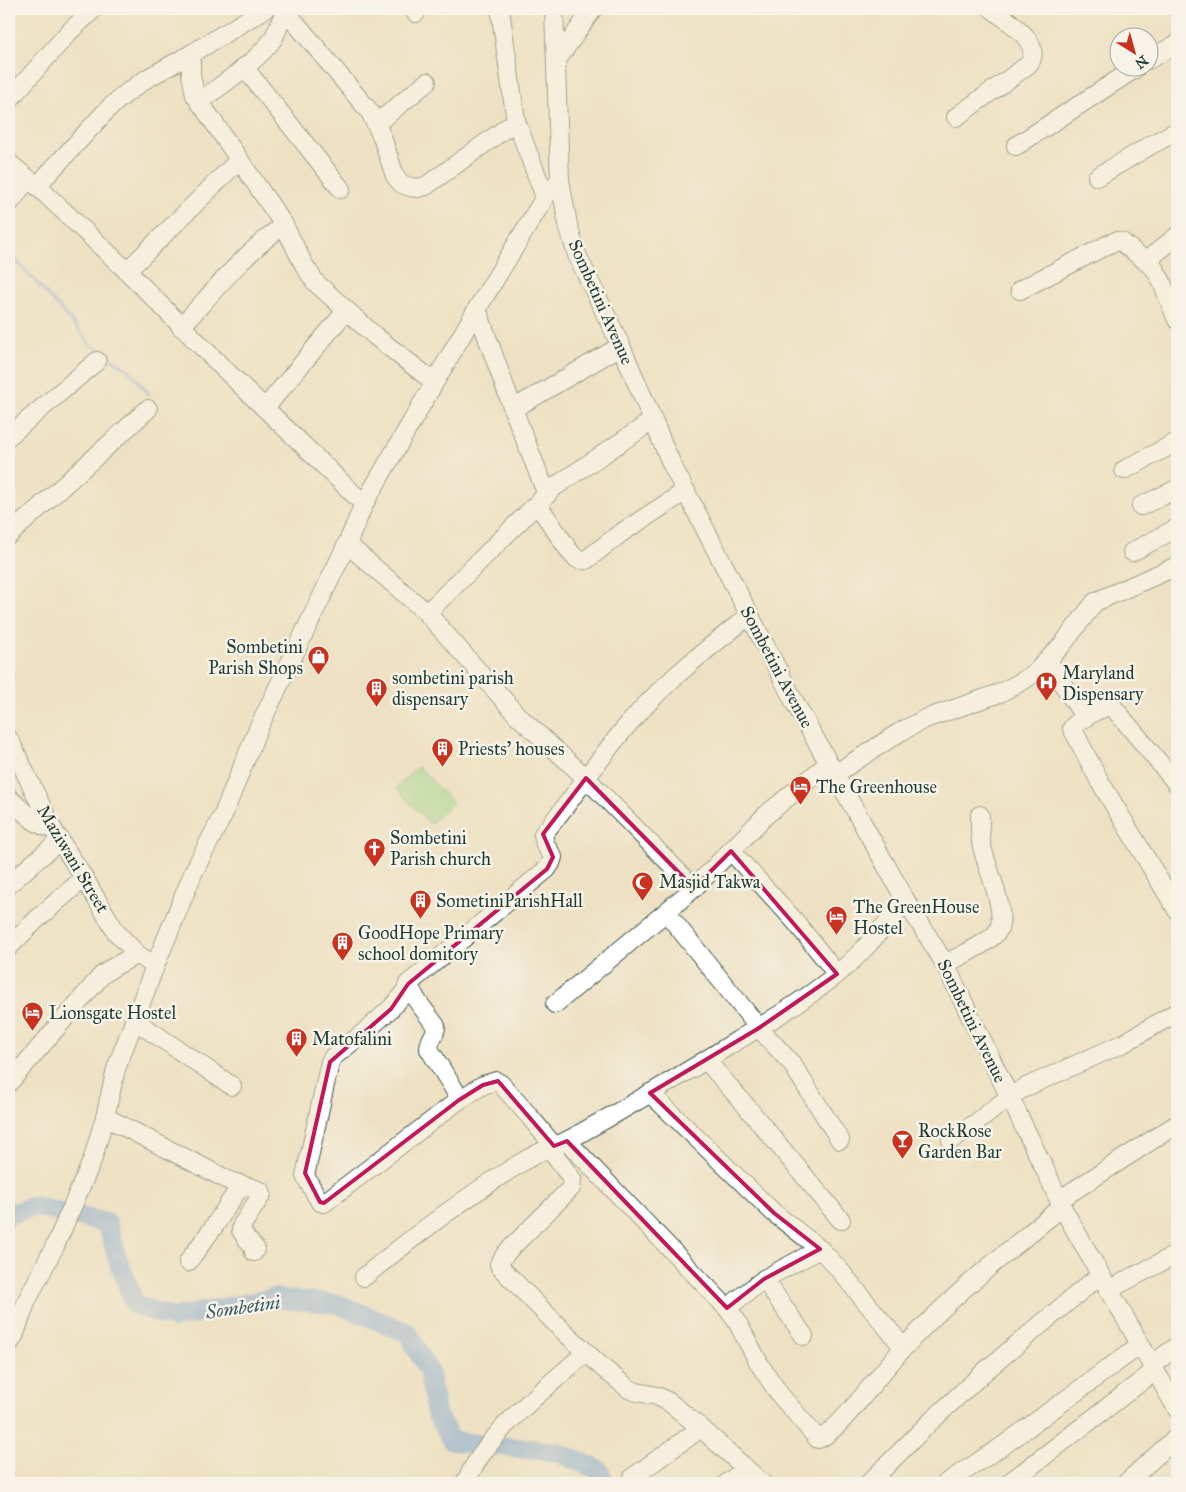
<svg xmlns="http://www.w3.org/2000/svg" width="1186" height="1492" viewBox="0 0 1186 1492" font-family="'IM FELL Great Primer',serif">
  <style>
    .green { fill: #98d68c; stroke: #5c8a60 }
    .lines { fill: none; stroke-linecap: round; stroke-linejoin: round }
    .stream { stroke: #709ed8; stroke-width: 3 }
    .river { stroke: #709ed8; stroke-width: 20 }
    .minor-casing { stroke: #3e5649; stroke-width: 20 }
    .minor { stroke: #fff; stroke-width: 18 }
    .marked { fill: none; stroke: #c2185b; stroke-width: 4; stroke-linejoin: round }
    .labels { text-anchor: middle; dominant-baseline: central; stroke-width: 5; stroke-linejoin: round; paint-order: stroke }
    .street-label { font-size: 18px; fill: #1f3d34; stroke: #f7f3e8 }
    .poi-label { font-size: 18px; fill: #1f3d34; stroke: #f7f3e8; text-anchor: start }
    .water-label { font-size: 19px; font-style: italic; fill: #375a65; stroke: #f7f3e8 }
  </style>
  <rect width="100%" height="100%" fill="#f7f3e8"/>
  <filter id="ink" filterUnits="userSpaceOnUse"><feTurbulence type="fractalNoise" baseFrequency=".02" numOctaves="2"/><feDisplacementMap in="SourceGraphic" scale="10" xChannelSelector="R" yChannelSelector="G"/><feConvolveMatrix kernelMatrix="1 2 1 2 8 2 1 2 1" color-interpolation-filters="sRGB"/></filter>
  <filter id="wash" filterUnits="userSpaceOnUse"><feTurbulence type="fractalNoise" baseFrequency=".0096" numOctaves="4" result="noise"/><feDisplacementMap in="SourceGraphic" scale="20" xChannelSelector="R" yChannelSelector="G"/><feGaussianBlur stdDeviation="1.12" result="paint"/><feColorMatrix in="noise" values="0 0 0 0 0 0 0 0 0 0 0 0 0 0 0 0 0 1.4 0 .05"/><feComposite in="paint" operator="in"/></filter>
  <g filter="url(#wash)">
    <rect width="100%" height="100%" fill="#eee1c3"/>
    <polygon class="green" points="418,766 453,803 430,824 396,788"/>
    <g class="lines">
      <polyline class="stream" points="9,253 67,316 90,344 130,371 149,394"/>
      <g class="river">
        <polyline points="9,1215 34,1206 58,1212"/>
        <polyline points="78,1216 107,1223 117,1257 135,1305 173,1318 272,1298 338,1304 408,1333 429,1372 436,1414 452,1441 479,1444"/>
        <polyline points="500,1446 557,1452 599,1470 605,1483"/>
      </g>
    </g>
  </g>
  <g filter="url(#ink)">
    <g class="lines">
      <defs>
        <g id="minor">
          <polyline points="284,9 370,112 382,137 395,176 402,184 410,187 418,188 426,186 516,121"/>
          <polyline points="413,9 416,13"/>
          <polyline points="500,9 516,121 545,197"/>
          <polyline points="554,9 560,180 568,225 577,255 621,346 672,465 795,703 906,901 945,964 1049,1178 1062,1207 1177,1409"/>
          <polyline points="191,54 191,74 195,95 284,225 304,265 315,282 375,336 434,382"/>
          <polyline points="557,60 593,9"/>
          <polyline points="1148,60 1177,44"/>
          <polyline points="244,67 341,189"/>
          <polyline points="9,100 69,32 94,9"/>
          <path d="M199 102C221 85 257 62 273 39 278 30 281 20 285 10"/>
          <path d="M956 117 1028 65C1046 44 1007 20 992 9"/>
          <polyline points="376,124 427,82"/>
          <polyline points="1016,146 1136,68"/>
          <polyline points="9,163 37,186 127,271 219,364 364,504"/>
          <polyline points="1097,177 1151,145 1177,131"/>
          <polyline points="37,186 108,109 124,95 146,79 191,54 265,9"/>
          <polyline points="9,204 28,179"/>
          <polyline points="1146,261 1177,236"/>
          <polyline points="127,271 239,160"/>
          <polyline points="1020,290 1109,244 1116,241 1122,242 1154,268 1161,280 1177,320"/>
          <polyline points="477,309 513,409 547,495"/>
          <path d="M181 327C214 291 244 253 284 225"/>
          <polyline points="265,408 346,311"/>
          <polyline points="513,409 621,346"/>
          <polyline points="9,436 97,361"/>
          <polyline points="1124,470 1177,442"/>
          <path d="M538 505 570 552C575 558 578 561 586 560L621 533 686 491"/>
          <polyline points="1141,506 1177,489"/>
          <polyline points="9,535 148,409"/>
          <polyline points="347,544 427,613 518,716 586,778 694,888"/>
          <polyline points="1132,552 1177,528"/>
          <polyline points="427,613 553,488 652,421"/>
          <polyline points="1048,661 1085,718"/>
          <polyline points="9,739 52,828 84,878 116,932 137,954 155,966"/>
          <polyline points="835,774 900,732 925,719 1000,693 1021,682 1036,672 1062,645 1095,602 1177,566"/>
          <path d="M1177 784 1113 707C1103 705 1078 720 1072 728L1099 780 1177 910"/>
          <path d="M9 798C22 809 34 826 52 828"/>
          <polyline points="731,851 794,920 837,974"/>
          <polyline points="9,884 60,840"/>
          <polyline points="666,912 759,1028 792,1064 840,1140"/>
          <polyline points="9,947 37,919 84,878"/>
          <path d="M945 964C958 957 989 943 997 932 1010 914 984 863 981 842 980 834 980 824 980 815"/>
          <path d="M408 984 418 1002 436 1026C436 1036 429 1038 429 1049L459 1097V1100"/>
          <polyline points="555,1004 666,912 694,888 766,815 829,763"/>
          <polyline points="134,1020 232,1086"/>
          <polyline points="706,1060 746,1106 841,1220"/>
          <polyline points="9,1083 102,975 112,968 137,954"/>
          <polyline points="650,1093 774,1213 820,1249 837,1267 903,1347"/>
          <polyline points="105,1117 230,1181 261,1191 262,1194 242,1225 241,1230 246,1238 255,1248 254,1252"/>
          <polyline points="951,1140 976,1123 1009,1097 1026,1087 1124,1043 1177,1012"/>
          <path d="M567 1141 727 1308 736 1320 760 1365 780 1395 818 1439C834 1435 869 1388 881 1374 933 1310 998 1259 1062 1207"/>
          <path d="M554 1146 530 1117 501 1084 496 1081 483 1085 459 1100 324 1203 320 1202 305 1176 330 1062 333 1057C350 1043 404 1004 408 984L547 869 551 863 553 857 545 844 543 834C575 797 600 755 633 719 667 680 708 648 749 616"/>
          <polyline points="549,1148 572,1179 571,1188 506,1253 499,1264 500,1267 557,1325 603,1368 629,1389 637,1392 657,1396 669,1402 701,1428 762,1483"/>
          <polyline points="1059,1200 1177,1124"/>
          <polyline points="188,1262 215,1225 241,1185"/>
          <path d="M364 1277C415 1235 468 1195 524 1161 539 1151 556 1147 572 1138 628 1107 684 1074 738 1040 772 1020 806 999 836 975 862 954 884 926 906 901"/>
          <polyline points="764,1279 804,1336"/>
          <polyline points="1108,1290 1177,1254"/>
          <polyline points="727,1308 764,1279 820,1249"/>
          <polyline points="9,1344 14,1336 27,1300 55,1246 92,1161 105,1117 116,1069 155,966 194,871 223,815 257,731 347,544 364,504 477,309 545,197 560,180"/>
          <polyline points="1153,1364 1177,1346"/>
          <polyline points="633,1477 701,1428"/>
          <path d="M465 1483C490 1428 543 1392 586 1352"/>
          <polyline points="727,1483 746,1469"/>
          <polyline points="869,1483 926,1426 984,1372 1100,1275"/>
          <polyline points="946,1483 1004,1445 1140,1345"/>
          <polyline points="1009,1483 1156,1370"/>
          <polyline points="1126,1483 1177,1437"/>
        </g>
      </defs>
      <use href="#minor" class="minor-casing"/>
      <use href="#minor" class="minor"/>
    </g>
  </g>
  <path d="M0 0H1186V1492H0ZM586 778 694 888 731 851 837 974 759 1028 650 1093 774 1213 820 1249 764 1279 727 1308 567 1141 554 1146 498 1081 483 1085 459 1100 324 1203 320 1202 305 1173 330 1062 391 1009 408 984 547 869 553 857 543 834Z" fill="#eee1c3" fill-opacity=".55" fill-rule="evenodd"/>
  <path class="marked" d="M586 778 694 888 731 851 837 974 759 1028 650 1093 774 1213 820 1249 764 1279 727 1308 567 1141 554 1146 498 1081 483 1085 459 1100 324 1203 320 1202 305 1173 330 1062 391 1009 408 984 547 869 553 857 543 834Z"/>
  <defs>
    <symbol id="shop-pin" viewBox="-11 -11 22 30"><path d="M0 17L-7.5 6A9.5 9.5 0 1 1 7.5 6Z" fill="#c8321e" stroke="#f7f3e8"/><path d="M-5-2.5h2.3a2.7 3.5 0 0 1 5.4 0H5L5.5 6h-11ZM-1.5-2.5h3a1.5 2.3 0 0 0-3 0Z" fill="#fff"/></symbol>
    <symbol id="hospital-pin" viewBox="-11 -11 22 30"><path d="M0 17L-7.5 6A9.5 9.5 0 1 1 7.5 6Z" fill="#c8321e" stroke="#f7f3e8"/><path d="M-5-5h3v3.5h4V-5h3V5h-3V1.5h-4V5h-3Z" fill="#fff"/></symbol>
    <symbol id="building-pin" viewBox="-11 -11 22 30"><path d="M0 17L-7.5 6A9.5 9.5 0 1 1 7.5 6Z" fill="#c8321e" stroke="#f7f3e8"/><path d="M-4-6H4V6H1V3H-1V6H-4ZM-2.5-4.3h1.7v1.8h-1.7ZM.8-4.3h1.7v1.8H.8ZM-2.5-1h1.7V.8h-1.7ZM.8-1h1.7V.8H.8Z" fill="#fff"/></symbol>
    <symbol id="hotel-pin" viewBox="-11 -11 22 30"><path d="M0 17L-7.5 6A9.5 9.5 0 1 1 7.5 6Z" fill="#c8321e" stroke="#f7f3e8"/><path d="M-6-4.5h1.5V1H6V5H4.5V3h-9V5H-6ZM-4 0a1.8 1.8 0 1 1 3.6 0ZM.5 0V-2.5h3Q6-2.5 6 0Z" fill="#fff"/></symbol>
    <symbol id="church-pin" viewBox="-11 -11 22 30"><path d="M0 17L-7.5 6A9.5 9.5 0 1 1 7.5 6Z" fill="#c8321e" stroke="#f7f3e8"/><path d="M-1.2-6h2.4v3.5h3.3v2.4h-3.3V6h-2.4V-.1h-3.3v-2.4h3.3Z" fill="#fff"/></symbol>
    <symbol id="mosque-pin" viewBox="-11 -11 22 30"><path d="M0 17L-7.5 6A9.5 9.5 0 1 1 7.5 6Z" fill="#c8321e" stroke="#f7f3e8"/><path d="M3.5-4.9A6 6 0 1 0 3.5 4.9A5 5 0 1 1 3.5-4.9Z" fill="#fff"/></symbol>
    <symbol id="bar-pin" viewBox="-11 -11 22 30"><path d="M0 17L-7.5 6A9.5 9.5 0 1 1 7.5 6Z" fill="#c8321e" stroke="#f7f3e8"/><path d="M-6-5H6L.8 .8V4.5H3.5V6h-7V4.5H-.8V.8Z" fill="#fff"/></symbol>
  </defs>
  <g fill-rule="evenodd">
    <use href="#shop-pin" x="306" y="644" width="25" height="34"/>
    <use href="#hospital-pin" x="1034" y="670" width="25" height="34"/>
    <use href="#building-pin" x="364" y="676" width="25" height="34"/>
    <use href="#building-pin" x="430" y="736" width="25" height="34"/>
    <use href="#hotel-pin" x="788" y="774" width="25" height="34"/>
    <use href="#church-pin" x="362" y="836" width="25" height="34"/>
    <use href="#mosque-pin" x="630" y="870" width="25" height="34"/>
    <use href="#building-pin" x="408" y="888" width="25" height="34"/>
    <use href="#hotel-pin" x="824" y="904" width="25" height="34"/>
    <use href="#building-pin" x="330" y="930" width="25" height="34"/>
    <use href="#hotel-pin" x="20" y="1000" width="25" height="34"/>
    <use href="#building-pin" x="284" y="1026" width="25" height="34"/>
    <use href="#bar-pin" x="890" y="1128" width="25" height="34"/>
  </g>
  <g class="labels">
    <g class="street-label">
      <text transform="translate(601 302) rotate(66)">Sombetini Avenue</text>
      <text transform="translate(777 667) rotate(62)">Sombetini Avenue</text>
      <text transform="translate(73 859) rotate(59)">Maziwani Street</text>
      <text transform="translate(972 1021) rotate(64)">Sombetini Avenue</text>
    </g>
    <g class="poi-label">
      <text x="303" y="647" text-anchor="end">Sombetini<tspan x="303" dy="21">Parish Shops</tspan></text>
      <text x="1062" y="673">Maryland<tspan x="1062" dy="21">Dispensary</tspan></text>
      <text x="392" y="678">sombetini parish<tspan x="392" dy="21">dispensary</tspan></text>
      <text x="458" y="749">Priests' houses</text>
      <text x="816" y="787">The Greenhouse</text>
      <text x="390" y="838">Sombetini<tspan x="390" dy="21">Parish church</tspan></text>
      <text x="659" y="882">Masjid Takwa</text>
      <text x="436" y="901">SometiniParishHall</text>
      <text x="853" y="907">The GreenHouse<tspan x="853" dy="21">Hostel</tspan></text>
      <text x="358" y="933">GoodHope Primary<tspan x="358" dy="21">school domitory</tspan></text>
      <text x="49" y="1013">Lionsgate Hostel</text>
      <text x="312" y="1039">Matofalini</text>
      <text x="918" y="1131">RockRose<tspan x="918" dy="21">Garden Bar</tspan></text>
    </g>
    <g class="water-label">
      <text transform="translate(243 1307) rotate(-8)">Sombetini</text>
    </g>
  </g>
  <rect width="1186" height="1492" fill="none" stroke="#f7f3e8" stroke-width="30"/>
  <g transform="translate(1134 52) rotate(143)"><circle r="24" fill="#f7f3e8" stroke="#a1aaa0"/>
  <path d="M0-4L9 19L0 12L-9 19Z" fill="#c8321e"/>
  <text y="-8" font-size="14" font-weight="bold" text-anchor="middle" fill="#1f3d34">N</text>
  </g>
</svg>
